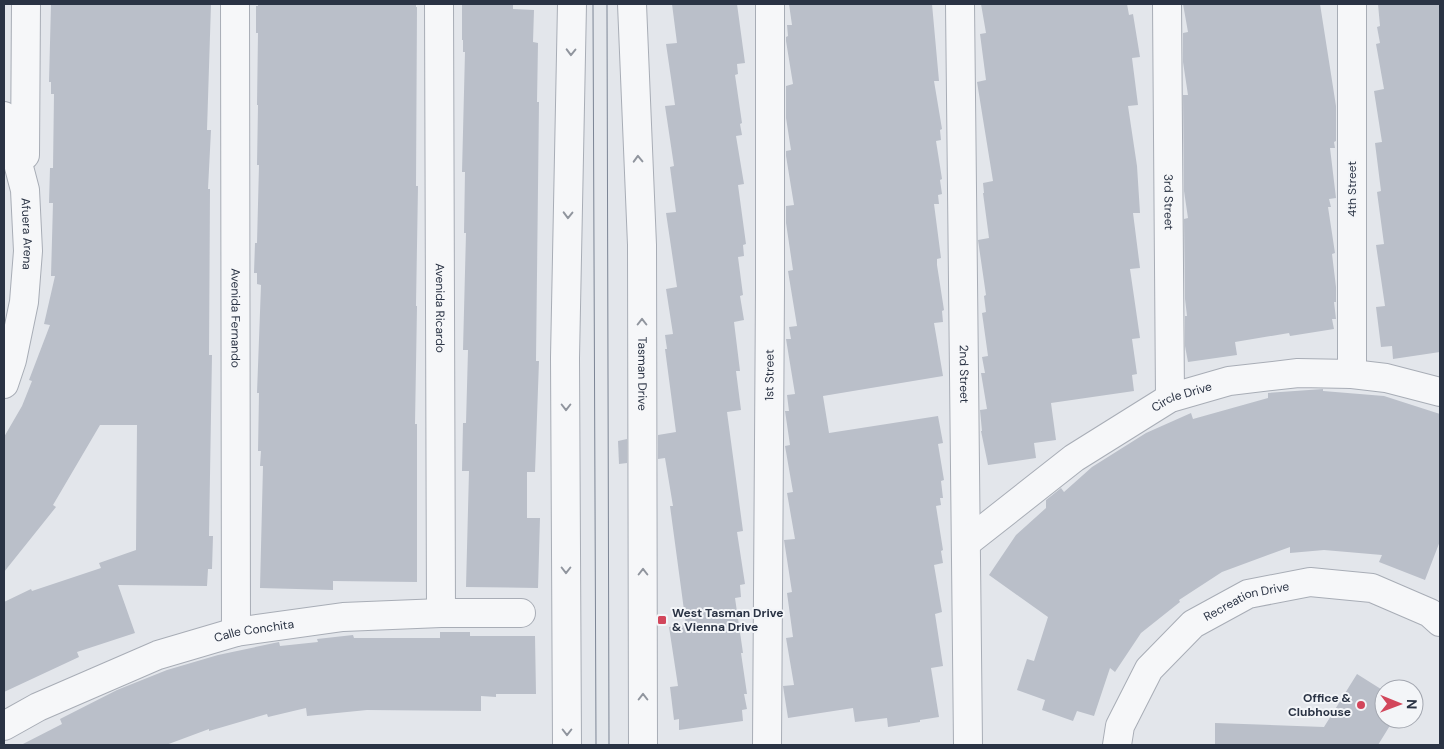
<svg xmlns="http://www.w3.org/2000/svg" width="1444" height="749" viewBox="0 0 1444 749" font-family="'DM Sans',sans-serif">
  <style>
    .building { fill: #babfc9 }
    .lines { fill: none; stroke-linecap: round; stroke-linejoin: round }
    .minor-casing { stroke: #a8adb6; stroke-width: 30 }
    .minor { stroke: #f6f7f9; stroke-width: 28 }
    .tram { stroke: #7c8595; stroke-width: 1 }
    .oneway { stroke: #90959e }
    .poi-dot { fill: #d2465b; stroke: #f3f5f8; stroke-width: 2 }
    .labels { text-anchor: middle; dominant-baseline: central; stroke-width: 4; stroke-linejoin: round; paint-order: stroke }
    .street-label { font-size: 12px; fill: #2a3344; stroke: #f3f5f8 }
    .poi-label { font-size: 12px; font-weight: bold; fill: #2a3344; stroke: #f3f5f8; text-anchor: start }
  </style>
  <rect width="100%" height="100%" fill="#e3e6eb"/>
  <g class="building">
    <polygon points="51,4 211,4 207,130 211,130 208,189 210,189 209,355 212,355 209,536 213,536 212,569 208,569 207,586 118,585 135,633 77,652 79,657 4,692 4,602 31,589 32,591 101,568 99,563 136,550 137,425 100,425 53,505 56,507 4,572 4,437 22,406 32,381 29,380 50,325 44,324 55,276 51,276 53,203 49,203 50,168 53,168 54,94 51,94 51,82 49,82"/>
    <polygon points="258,4 416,4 416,7 417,7 416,186 418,186 416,306 417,306 415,424 417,424 417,582 333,581 333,590 260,588 263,466 260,466 261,451 258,451 259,393 257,393 261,285 257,284 257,273 254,273 255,243 257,243 259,165 257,165 258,105 257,105 258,33 256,33 256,6 258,6"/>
    <polygon points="462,4 513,4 513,9 534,10 533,42 538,43 537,102 539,102 536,361 539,361 535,472 527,472 527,518 540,518 538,588 466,587 469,471 462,471 463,423 466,423 468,350 463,350 466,233 464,233 465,172 462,172 465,52 463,52 463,40 462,40"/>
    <polygon points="672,4 737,4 745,63 737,64 738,74 735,75 742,123 740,124 742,135 736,136 744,184 738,185 746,244 743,245 744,256 738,257 743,295 740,296 744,320 734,322 740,371 736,371 741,410 727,412 743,531 737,532 745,584 740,585 741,597 735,598 743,653 741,653 747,694 744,694 747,709 742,710 743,721 679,730 679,719 674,720 670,687 678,686 669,627 686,625 670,506 673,506 665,458 658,459 658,435 676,432 665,349 667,349 665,335 673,334 666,289 677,287 666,213 676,212 670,167 674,166 665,106 675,105 666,44 677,43"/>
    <polygon points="789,4 932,4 939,81 934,81 942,129 940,130 941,140 936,141 942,179 940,180 942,194 938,195 939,204 934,204 941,258 937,259 937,265 944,310 942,311 943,322 934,323 943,376 823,396 829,433 938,416 943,443 938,444 944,480 941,481 943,498 940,498 941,505 936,506 943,550 941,551 943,563 934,565 942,612 935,614 943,666 931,668 939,717 920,720 920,722 888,727 887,718 855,722 853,708 788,718 783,686 794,685 786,638 793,637 787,593 792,592 784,540 795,539 787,493 793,492 785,446 790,445 785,411 789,411 787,395 795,394 786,339 791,339 789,327 797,326 788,271 793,270 786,223 786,206 794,205 786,156 786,151 791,150 786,118 786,86 793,84 786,41 786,37 788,36 787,25 792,25"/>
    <polygon points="981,4 1127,4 1129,15 1133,14 1140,57 1132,58 1138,105 1128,106 1137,166 1140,213 1133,213 1140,268 1130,269 1140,338 1132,339 1137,374 1132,375 1134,391 1051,403 1056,440 1034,443 1036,458 988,465 981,431 982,431 980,410 987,409 981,373 985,373 982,357 988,356 982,313 986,312 984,296 986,295 978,240 989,238 983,193 984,193 983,183 993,181 977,82 986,80 980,34 986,33"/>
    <polygon points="1183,4 1320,4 1336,106 1336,141 1334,142 1335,148 1330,148 1336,198 1329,199 1331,207 1328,207 1335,253 1332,254 1336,287 1336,302 1334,302 1336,319 1332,319 1334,329 1290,336 1289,333 1235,342 1237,355 1188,362 1185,346 1185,316 1187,316 1185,299 1184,219 1188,218 1184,191 1183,95 1188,95 1183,62 1183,33 1188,32"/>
    <polygon points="1378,4 1440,4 1440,352 1393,359 1392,346 1381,347 1376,307 1385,306 1376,245 1384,244 1377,192 1381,191 1375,143 1382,142 1374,91 1384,89 1376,44 1380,43 1377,27 1380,26"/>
    <polygon points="1323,389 1323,391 1384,396 1440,414 1440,541 1425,580 1379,562 1382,555 1324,550 1290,553 1290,547 1222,572 1179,600 1180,602 1141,633 1115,672 1110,668 1094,716 1077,711 1073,721 1042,710 1045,700 1017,690 1027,659 1034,661 1048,617 989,575 1016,535 1046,508 1046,500 1061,488 1064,492 1092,467 1146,433 1191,413 1193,419 1268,398 1268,393"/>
    <polygon points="627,439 627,463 619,464 618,441"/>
    <polygon points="440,632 470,632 470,636 535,636 536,694 496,694 496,697 481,696 481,711 367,710 307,716 306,708 268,717 267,714 209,731 209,729 166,745 21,745 62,724 60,719 117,690 167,670 218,655 279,642 280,646 318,642 317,639 353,635 354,638 440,638"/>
    <polygon points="1357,674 1384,691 1384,719 1394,719 1378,745 1215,745 1215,723 1324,727"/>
  </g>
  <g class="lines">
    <defs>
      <g id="minor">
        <path id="s1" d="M235 4 236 632"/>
        <path id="s2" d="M439 4 441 613"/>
        <path id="s3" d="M632 4 642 245 643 745"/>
        <path id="s4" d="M960 4 968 745"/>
        <path id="s5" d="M1167 4 1170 398"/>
        <polyline points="1352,4 1352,374"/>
        <path id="s6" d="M4 116 8 125 25 190 28 251 24 302 12 360 4 384"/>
        <polyline points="25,155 26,4"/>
        <path id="s7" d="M966 543 1074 458 1170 398 1229 381 1298 373 1352 374 1386 378 1440 392"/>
        <path id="s8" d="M4 726 38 707 158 655 236 632 343 617 441 613H521"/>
        <polyline points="567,745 565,358 572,4"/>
        <path id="s9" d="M767 745 770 290V4"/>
        <path id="s10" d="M1117 745 1120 726 1149 669 1193 624 1248 594 1310 582 1372 588 1430 613 1440 622"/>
      </g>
    </defs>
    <use href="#minor" class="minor-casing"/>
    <use href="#minor" class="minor"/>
    <g class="tram">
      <polyline points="593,4 596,745"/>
      <polyline points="607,4 609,745"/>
    </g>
  </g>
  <defs><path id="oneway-chevron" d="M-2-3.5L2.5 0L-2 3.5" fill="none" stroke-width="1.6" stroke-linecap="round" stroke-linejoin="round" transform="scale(1.25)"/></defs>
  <g class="oneway">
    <use href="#oneway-chevron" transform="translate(571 52) rotate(91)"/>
    <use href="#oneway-chevron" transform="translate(638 159) rotate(-92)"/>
    <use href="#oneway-chevron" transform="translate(568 215) rotate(91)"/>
    <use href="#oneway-chevron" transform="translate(642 322) rotate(-90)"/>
    <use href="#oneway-chevron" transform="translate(566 407) rotate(90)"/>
    <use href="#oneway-chevron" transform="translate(566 570) rotate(90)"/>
    <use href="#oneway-chevron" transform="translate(643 572) rotate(-90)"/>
    <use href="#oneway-chevron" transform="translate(643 697) rotate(-90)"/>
    <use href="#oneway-chevron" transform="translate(567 732) rotate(90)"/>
  </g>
  <g class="poi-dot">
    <rect x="657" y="615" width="10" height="10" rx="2.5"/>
    <circle cx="1361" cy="705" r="5"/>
  </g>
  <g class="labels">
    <g class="street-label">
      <text transform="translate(1352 189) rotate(-90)">4th Street</text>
      <text stroke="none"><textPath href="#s5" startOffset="198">3rd Street</textPath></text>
      <text stroke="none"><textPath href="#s6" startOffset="121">Afuera Arena</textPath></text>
      <text stroke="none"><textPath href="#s2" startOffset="304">Avenida Ricardo</textPath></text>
      <text stroke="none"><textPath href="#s1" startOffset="314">Avenida Fernando</textPath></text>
      <text stroke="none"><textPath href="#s3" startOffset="370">Tasman Drive</textPath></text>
      <text stroke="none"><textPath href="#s9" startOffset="370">1st Street</textPath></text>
      <text stroke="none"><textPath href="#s4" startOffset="370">2nd Street</textPath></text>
      <text stroke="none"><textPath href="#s7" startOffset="262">Circle Drive</textPath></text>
      <text stroke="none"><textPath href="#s10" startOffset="205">Recreation Drive</textPath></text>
      <text stroke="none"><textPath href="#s8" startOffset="269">Calle Conchita</textPath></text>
    </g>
    <g class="poi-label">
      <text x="672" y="613">West Tasman Drive<tspan x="672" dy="14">&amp; Vienna Drive</tspan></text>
      <text x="1351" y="698" text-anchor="end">Office &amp;<tspan x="1351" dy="14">Clubhouse</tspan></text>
    </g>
  </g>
  <rect width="1444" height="749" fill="none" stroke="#2a3344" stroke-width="10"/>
  <g transform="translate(1399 704) rotate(91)"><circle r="24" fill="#f3f5f8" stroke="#a3a7b0"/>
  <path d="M0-4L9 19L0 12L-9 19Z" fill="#d2465b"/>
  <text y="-8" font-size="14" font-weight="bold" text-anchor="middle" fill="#2a3344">N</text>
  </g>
</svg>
